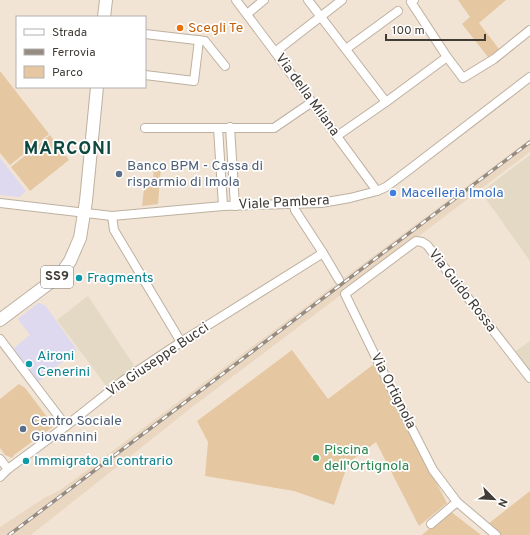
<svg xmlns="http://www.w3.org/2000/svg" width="530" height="535" viewBox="0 0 530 535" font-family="Overpass,sans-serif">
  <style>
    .built { fill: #ead7c1 }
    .industrial { fill: #e3d9c4 }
    .education { fill: #ded9ef }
    .green { fill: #e5c7a2 }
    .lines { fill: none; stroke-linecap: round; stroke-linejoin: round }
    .minor-casing { stroke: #beb1a1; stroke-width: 10 }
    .primary-casing { stroke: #beb1a1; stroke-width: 14 }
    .minor { stroke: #fff; stroke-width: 8 }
    .primary { stroke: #fff; stroke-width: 12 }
    .rail-casing { stroke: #968c81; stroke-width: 3.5 }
    .rail { stroke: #fff; stroke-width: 2; stroke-dasharray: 6; stroke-linecap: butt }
    .food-dot { fill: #e8710a; stroke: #fff; stroke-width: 1.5 }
    .service-dot { fill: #5c6f8a; stroke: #fff; stroke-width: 1.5 }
    .shop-dot { fill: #3f7fe0; stroke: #fff; stroke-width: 1.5 }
    .culture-dot { fill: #0f9aa8; stroke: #fff; stroke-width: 1.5 }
    .leisure-dot { fill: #2e9e5b; stroke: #fff; stroke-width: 1.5 }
    .labels { text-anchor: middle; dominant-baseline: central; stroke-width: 3.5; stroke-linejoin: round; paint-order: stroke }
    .shield { fill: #fff; stroke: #7a7672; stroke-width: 1 }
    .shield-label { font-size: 13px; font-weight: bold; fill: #413b35 }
    .food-label { font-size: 14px; fill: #c56008; stroke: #fff; text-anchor: start }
    .street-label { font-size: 14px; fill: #413b35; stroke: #fff }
    .service-label { font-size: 14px; fill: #4e5e75; stroke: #fff; text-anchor: start }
    .shop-label { font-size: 14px; fill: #366cbe; stroke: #fff; text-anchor: start }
    .culture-label { font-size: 14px; fill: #0d838f; stroke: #fff; text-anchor: start }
    .leisure-label { font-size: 14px; fill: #27864d; stroke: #fff; text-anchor: start }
    .district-label { font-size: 18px; font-weight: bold; letter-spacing: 1px; fill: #0e483e; stroke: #fff }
  </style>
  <rect width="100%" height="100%" fill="#f2e4d4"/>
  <polygon class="built" points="530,139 530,152 191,408 31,535 0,535 0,527 44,498 59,491"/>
  <g class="industrial">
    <polygon points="530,155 530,261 481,192"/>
    <polygon points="88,296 135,367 107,387 57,320"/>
    <polygon points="530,341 530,372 514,352"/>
  </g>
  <g class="education">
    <polygon points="0,158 26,191 19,197 0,195"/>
    <polygon points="38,303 45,305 77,350 37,383 13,349 30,335 18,319"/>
  </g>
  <g class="green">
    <polygon points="458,0 506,0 479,23 499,49 488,57 462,24 470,17"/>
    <polygon points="0,71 49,134 10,165 0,153"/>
    <polygon points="50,135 69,160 30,191 11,167"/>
    <polygon points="154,166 161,167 158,204 142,206 145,179 153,180"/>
    <polygon points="292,350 328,399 374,364 447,503 419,526 376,442 348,463 334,505 294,491 205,476 208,442 197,421"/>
    <polygon points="19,384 25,388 54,426 14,455 12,458 5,455 0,448 0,399"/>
    <polygon points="530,491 530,535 501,535 488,524"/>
    <polygon points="450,511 481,535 422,535"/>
  </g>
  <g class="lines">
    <defs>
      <g id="minor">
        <polyline points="236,0 275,52 377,191"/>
        <polyline points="308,0 386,102"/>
        <polyline points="414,0 411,2 447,57 463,78 494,59 530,30"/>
        <polyline points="247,14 264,0"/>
        <polyline points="145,34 205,41 225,66"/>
        <polyline points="346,49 398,11"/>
        <polyline points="275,52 342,0"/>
        <polyline points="145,75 194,81 199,40"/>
        <polyline points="230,127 235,206"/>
        <polyline points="145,128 274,128 312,102"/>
        <polyline points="218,128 223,206"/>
        <polyline points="337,136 386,102 447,57"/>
        <polyline points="0,203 112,216 223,206 321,203 350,198 377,191 386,187 410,169 530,77"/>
        <polyline points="294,205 295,210 323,253 339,280"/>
        <polyline points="112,216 114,230 181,342"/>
        <polyline points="0,339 66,426"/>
        <polyline points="0,459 8,469"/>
        <polyline points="0,477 8,469 66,426 124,380 181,342 323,253"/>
        <polyline points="431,524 457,502"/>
        <polyline points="496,535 457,502 433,470 388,382 345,294 416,241 422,242 427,245 530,378"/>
      </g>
      <g id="primary">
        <polyline points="104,17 106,0"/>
        <polyline points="0,320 56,278 63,271 70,261 80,238 86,201 97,87"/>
      </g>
    </defs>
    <use href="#minor" class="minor-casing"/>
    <use href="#primary" class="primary-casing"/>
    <use href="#minor" class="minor"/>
    <use href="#primary" class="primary"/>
    <defs>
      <polyline id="rail" points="9,535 530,142"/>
    </defs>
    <use href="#rail" class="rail-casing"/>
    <use href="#rail" class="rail"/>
  </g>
  <circle class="food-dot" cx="180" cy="28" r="4"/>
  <g class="service-dot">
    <circle cx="119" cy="174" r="4"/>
    <circle cx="23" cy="429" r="4"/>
  </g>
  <circle class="shop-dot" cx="393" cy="193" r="4"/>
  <g class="culture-dot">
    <circle cx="79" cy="278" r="4"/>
    <circle cx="29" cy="364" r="4"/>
    <circle cx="26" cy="461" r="4"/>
  </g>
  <circle class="leisure-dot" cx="316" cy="458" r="4"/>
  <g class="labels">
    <rect class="shield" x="41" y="266" width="32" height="22" rx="3"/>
    <g class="shield-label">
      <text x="57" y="277">SS9</text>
    </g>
    <g class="food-label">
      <text x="188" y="28">Scegli Te</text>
    </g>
    <g class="street-label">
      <text transform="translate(307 95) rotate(54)">Via della Milana</text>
      <text transform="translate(284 203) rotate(-3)">Viale Pambera</text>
      <text transform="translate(462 291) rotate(52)">Via Guido Rossa</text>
      <text transform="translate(158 360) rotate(-34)">Via Giuseppe Bucci</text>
      <text transform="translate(393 391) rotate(63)">Via Ortignola</text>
    </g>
    <g class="service-label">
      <text x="127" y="166">Banco BPM - Cassa di<tspan x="127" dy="16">risparmio di Imola</tspan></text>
      <text x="31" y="421">Centro Sociale<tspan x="31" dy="16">Giovannini</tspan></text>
    </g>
    <g class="shop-label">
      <text x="401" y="193">Macelleria Imola</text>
    </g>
    <g class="culture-label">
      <text x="87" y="278">Fragments</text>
      <text x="37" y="356">Aironi<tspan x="37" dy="16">Cenerini</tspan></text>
      <text x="34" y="461">Immigrato al contrario</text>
    </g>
    <g class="leisure-label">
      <text x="324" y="450">Piscina<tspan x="324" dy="16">dell'Ortignola</tspan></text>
    </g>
    <g class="district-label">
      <text x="68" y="149">MARCONI</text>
    </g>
  </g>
  <rect x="16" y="16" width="130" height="72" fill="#ffffff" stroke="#b3b1ae"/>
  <rect x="24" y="29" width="20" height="6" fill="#ffffff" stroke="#b3b1ae"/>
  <text x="52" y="36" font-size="12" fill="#413b35">Strada</text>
  <rect x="24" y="49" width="20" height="6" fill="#968c81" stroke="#b3b1ae"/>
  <text x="52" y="56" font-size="12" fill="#413b35">Ferrovia</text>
  <rect x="24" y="66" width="20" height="12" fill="#e5c7a2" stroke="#b3b1ae"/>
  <text x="52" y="76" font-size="12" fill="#413b35">Parco</text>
  <g transform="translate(494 499) rotate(114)" stroke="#ffffff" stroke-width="3" paint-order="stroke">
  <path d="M0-3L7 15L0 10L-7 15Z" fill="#413b35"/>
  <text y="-6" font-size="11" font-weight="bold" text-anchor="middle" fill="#413b35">N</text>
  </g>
  <path d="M386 34v6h99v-6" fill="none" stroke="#413b35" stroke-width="2"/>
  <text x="392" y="34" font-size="12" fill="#413b35" stroke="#ffffff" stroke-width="3" paint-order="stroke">100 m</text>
</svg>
